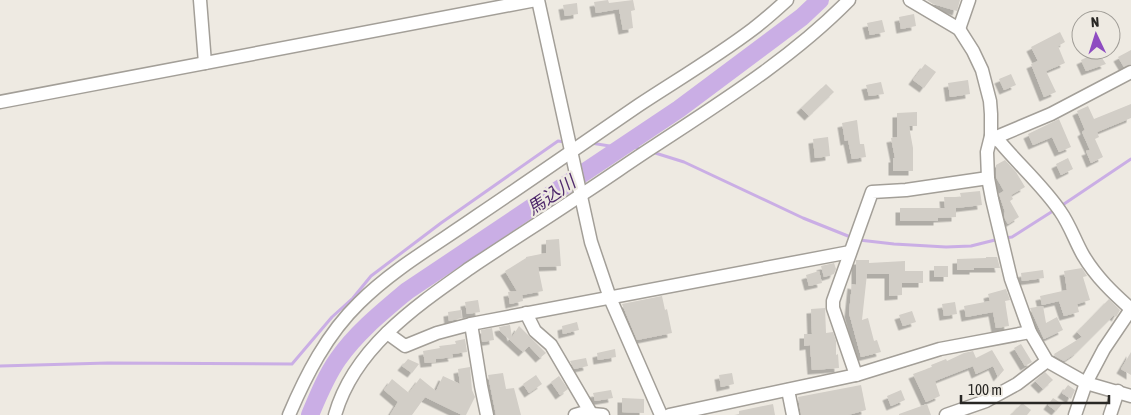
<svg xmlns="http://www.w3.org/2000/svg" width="1131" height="415" viewBox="0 0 1131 415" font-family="'Asap Condensed','Noto Sans JP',sans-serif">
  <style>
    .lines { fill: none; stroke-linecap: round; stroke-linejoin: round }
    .stream { stroke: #caaee5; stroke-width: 3 }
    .river { stroke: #caaee5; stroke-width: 18 }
    .building { fill: #d2cec7; filter: url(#shadow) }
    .minor-casing { stroke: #a39f98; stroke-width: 15 }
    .minor { stroke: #fff; stroke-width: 12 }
    .labels { text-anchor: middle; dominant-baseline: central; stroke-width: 4.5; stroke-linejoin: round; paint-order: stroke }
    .water-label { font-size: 18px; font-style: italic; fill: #502b6d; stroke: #eeeae2 }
  </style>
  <defs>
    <filter id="shadow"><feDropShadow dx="-4.5" dy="4.5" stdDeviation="0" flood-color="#0004"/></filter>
  </defs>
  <rect width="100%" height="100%" fill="#eeeae2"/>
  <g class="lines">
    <g class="stream">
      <polyline points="591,143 622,148 632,146 641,149"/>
      <polyline points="652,152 684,162 803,218 853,238"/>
      <polyline points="1061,206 1131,159"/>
      <polyline points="1005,238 1012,237 1056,209"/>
      <polyline points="859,240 894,244 946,247 971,246 999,239"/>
      <polyline points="0,366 108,363 292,364 332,317 353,298 371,276 441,223 558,141 565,142"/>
    </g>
    <path class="river" d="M310 415C318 396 326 376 338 359 356 333 382 312 407 291L679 109 802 17 820 0"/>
  </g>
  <g class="building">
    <polygon points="608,0 609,3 633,0 635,10 631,11 633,28 623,30 619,9 596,13 594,2"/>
    <polygon points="927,0 960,0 957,11 933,4"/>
    <polygon points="577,3 578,14 565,16 563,5"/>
    <polygon points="914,14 916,26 901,29 899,17"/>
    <polygon points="882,20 885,32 870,35 867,23"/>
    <polygon points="1060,32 1065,42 1058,46 1065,63 1046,71 1056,92 1044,97 1031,64 1038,61 1031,47"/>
    <polygon points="1131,50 1131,64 1124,67 1118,57"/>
    <polygon points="1098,52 1106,64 1086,71 1081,60"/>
    <polygon points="925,64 936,72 924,88 913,80"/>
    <polygon points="1011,74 1016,85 1004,90 999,79"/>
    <polygon points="968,80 970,94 950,97 948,83"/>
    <polygon points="881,82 884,94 869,96 866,85"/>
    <polygon points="826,84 834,92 809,116 801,108"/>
    <polygon points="1131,104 1131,118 1097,132 1099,137 1095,139 1103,157 1091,163 1086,151 1090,150 1082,132 1085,130 1077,111 1088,106 1094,119"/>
    <polygon points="917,112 917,126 909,126 913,148 913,171 893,171 893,158 895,158 891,138 897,137 897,113"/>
    <polygon points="1059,119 1071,147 1059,152 1052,137 1033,145 1028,134"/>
    <polygon points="857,120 860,144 864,144 866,157 852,159 848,140 845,141 842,123"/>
    <polygon points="828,137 830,156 815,158 813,139"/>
    <polygon points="1068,158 1073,169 1061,175 1056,164"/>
    <polygon points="1005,160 1016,172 1025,187 1011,195 1013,199 1010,201 1019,217 1008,224 1005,219 1004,213 1005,212 999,194 1004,191 996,177 996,165"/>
    <polygon points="980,191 982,205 956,208 956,217 938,218 938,221 900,221 900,208 945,208 944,197 961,197 960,193"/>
    <polygon points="559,239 561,266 538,267 543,291 522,295 523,301 510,304 508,292 517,291 505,271 526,258 526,257 546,253 546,240"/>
    <polygon points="986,257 997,257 1000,268 974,268 974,270 957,270 957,259 986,258"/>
    <polygon points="856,260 869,260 869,263 905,261 905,271 923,271 923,283 902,283 902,295 889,296 889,274 867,274 862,320 868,318 874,341 877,340 881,352 861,357 849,313 852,284 856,285"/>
    <polygon points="834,263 836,269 834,274 824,277 821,266"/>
    <rect x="934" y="266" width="14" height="11"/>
    <polygon points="1082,268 1087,276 1083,277 1090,300 1077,304 1079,312 1064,316 1059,301 1042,305 1040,296 1067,290 1064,271"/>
    <polygon points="1043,270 1044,278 1022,281 1021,273"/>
    <polygon points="819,271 822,283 809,286 806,275"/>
    <polygon points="1006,289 1010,300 1005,301 1009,326 996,328 993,312 966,317 964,306 990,301 988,294"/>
    <polygon points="662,296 665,310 667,309 672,333 637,340 622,304"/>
    <polygon points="1109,299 1120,310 1116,317 1114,315 1076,353 1064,361 1055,356 1054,354 1082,337 1077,332"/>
    <polygon points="478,300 480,312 467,314 465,302"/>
    <polygon points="955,302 957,314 944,316 942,304"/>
    <polygon points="1043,306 1046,323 1057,317 1063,330 1044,339 1030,308"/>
    <polygon points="825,308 826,333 833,332 836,341 836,355 838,354 839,368 812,370 810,345 804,346 804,334 812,334 811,309"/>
    <polygon points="461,310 462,318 449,321 448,312"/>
    <polygon points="912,311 916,322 903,326 899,315"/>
    <polygon points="577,322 579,330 563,334 562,326"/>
    <polygon points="510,325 512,337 519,326 546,353 540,358 529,346 523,352 500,331 499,327"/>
    <polygon points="492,328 494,340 482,342 481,330"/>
    <polygon points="465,339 467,352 452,354 453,357 436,359 436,362 425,363 423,351 440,348 439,346 456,344 455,341"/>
    <polygon points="1021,344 1032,362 1025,366 1014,348"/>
    <polygon points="615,349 616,357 598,360 597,353"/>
    <polygon points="992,350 1004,370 998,377 993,366 976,374 973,366 935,381 940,396 926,402 913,374 932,367 931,365 946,359 947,361 964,353 973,351 976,358"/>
    <polygon points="1131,352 1131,375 1121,369"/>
    <polygon points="586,358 588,366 574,369 570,361"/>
    <polygon points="408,359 419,364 412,373 402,366"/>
    <polygon points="470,367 472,390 475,397 466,415 462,415 425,397 412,415 390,415 398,402 384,390 392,379 409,393 420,378 436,391 443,376 460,384 458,369"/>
    <polygon points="1045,372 1053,380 1043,389 1035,381"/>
    <polygon points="503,373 506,389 514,388 521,415 496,415 488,375"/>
    <polygon points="732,373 734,384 721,387 719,375"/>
    <polygon points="536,375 542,384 529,393 523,384"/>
    <polygon points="559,376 568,389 560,395 551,382"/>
    <polygon points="861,385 866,410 848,415 801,415 798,397"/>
    <polygon points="1068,385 1075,390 1071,399 1062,393"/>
    <polygon points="611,390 613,398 595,401 593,393"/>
    <polygon points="901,390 905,400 891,406 887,396"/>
    <polygon points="622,398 644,399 644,413 622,412"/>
    <polygon points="1053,398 1062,404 1056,411 1048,405"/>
    <polygon points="1022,403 1031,410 1027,415 1011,415"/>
    <polygon points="773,404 775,415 739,415 739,411"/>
    <polygon points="927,404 931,415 899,415 899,414"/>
  </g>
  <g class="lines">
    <defs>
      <g id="minor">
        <polyline points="200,0 205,63"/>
        <polyline points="538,0 591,242 610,298 661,415"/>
        <polyline points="910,0 959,29 973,51 982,70 990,101 991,114 991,136 987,152 988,178 992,199 1011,279 1030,332 1047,361 1086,383 1131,396"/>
        <polyline points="959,29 969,0"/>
        <polyline points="0,102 536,0"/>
        <path d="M991 136 1000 142C1019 165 1043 186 1060 211 1070 225 1075 241 1083 255 1096 277 1113 293 1131 309"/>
        <polyline points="994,138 1051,114 1131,72"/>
        <polyline points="526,313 535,331 551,345 592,415"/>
        <polyline points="471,324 481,386 487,415"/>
        <polyline points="387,333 405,346 437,333 471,324 850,252"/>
        <polyline points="856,375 833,308 833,301 872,192 906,190 988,178"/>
        <polyline points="788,390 793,415"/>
        <path d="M289 415C306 375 327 334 359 303 393 269 437 244 477 216 532 179 585 142 639 105 677 80 716 57 753 29 765 20 776 10 787 0"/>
        <path d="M335 415C354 348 416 306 470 268 507 243 544 220 581 195 606 179 631 161 656 145 723 101 793 57 849 0"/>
        <polyline points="575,415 582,413 603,415"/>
        <polyline points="669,415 856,375 940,349 1030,332"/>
        <polyline points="946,415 986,401 1017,384 1047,361"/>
        <polyline points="1075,415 1086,383 1104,349 1131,309"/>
        <polyline points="1110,415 1118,391"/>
      </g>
    </defs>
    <use href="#minor" class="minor-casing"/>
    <use href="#minor" class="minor"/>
  </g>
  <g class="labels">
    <g class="water-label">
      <text transform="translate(551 195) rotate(-34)">馬込川</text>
    </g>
  </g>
  <g transform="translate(1096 35) rotate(356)"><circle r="24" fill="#eeeae2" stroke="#9f9c96"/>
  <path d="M0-4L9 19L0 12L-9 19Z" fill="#8e4cc1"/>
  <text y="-8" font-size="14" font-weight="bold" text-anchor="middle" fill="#282724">N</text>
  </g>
  <path d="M961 395v8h148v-8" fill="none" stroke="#282724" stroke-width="2.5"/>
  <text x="968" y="395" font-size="15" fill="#282724" stroke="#eeeae2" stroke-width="4" paint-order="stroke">100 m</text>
</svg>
